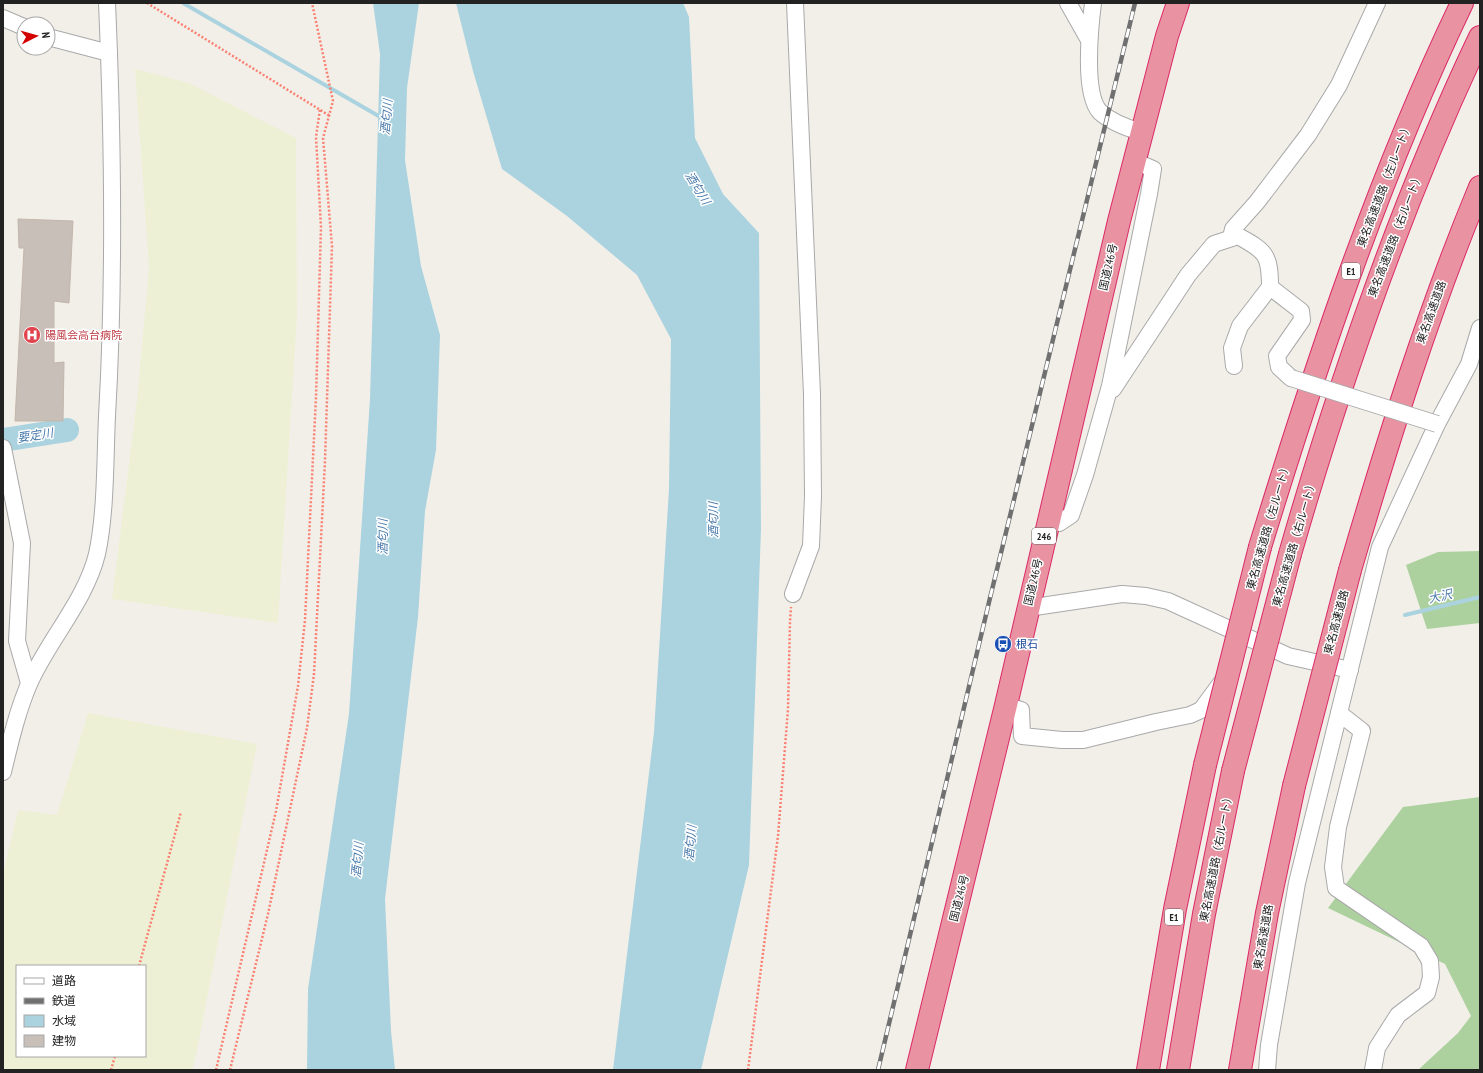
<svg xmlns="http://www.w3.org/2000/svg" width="1483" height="1073" viewBox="0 0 1483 1073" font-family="'PT Sans Narrow','Noto Sans JP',sans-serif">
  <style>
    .farmland { fill: #eef0d5; fill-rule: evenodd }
    .forest { fill: #add19e }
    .water { fill: #aad3df }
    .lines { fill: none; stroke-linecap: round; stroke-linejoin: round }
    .stream { stroke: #aad3df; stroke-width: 4 }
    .river { stroke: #aad3df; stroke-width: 24 }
    .building { fill: #c7bfb8; stroke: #c4b6ab }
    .minor-casing { stroke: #a9a9a9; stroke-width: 18 }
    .highway-casing { stroke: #dc2a67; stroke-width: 24 }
    .path { stroke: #fa8072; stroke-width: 2.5; stroke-dasharray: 2 2; stroke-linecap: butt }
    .minor { stroke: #fff; stroke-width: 16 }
    .highway { stroke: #e892a2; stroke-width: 22 }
    .rail-casing { stroke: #707070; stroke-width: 4.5 }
    .rail { stroke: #fff; stroke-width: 3; stroke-dasharray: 9; stroke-linecap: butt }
    .minor-bridge-casing { stroke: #a9a9a9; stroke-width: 18; stroke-linecap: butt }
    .highway-bridge-casing { stroke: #dc2a67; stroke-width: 24; stroke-linecap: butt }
    .minor-bridge { stroke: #fff; stroke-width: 16 }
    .highway-bridge { stroke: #e892a2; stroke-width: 22 }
    .labels { text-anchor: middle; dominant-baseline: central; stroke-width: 3; stroke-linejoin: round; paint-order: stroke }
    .shield { fill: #fff; stroke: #646464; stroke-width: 1 }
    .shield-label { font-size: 10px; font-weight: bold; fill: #222 }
    .street-label { font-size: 11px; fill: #222; stroke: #fff }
    .health-label { font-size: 11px; fill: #be3a42; stroke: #fff; text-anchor: start }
    .transit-label { font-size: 11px; fill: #164399; stroke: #fff; text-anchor: start }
    .water-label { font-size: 12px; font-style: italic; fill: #4a7aab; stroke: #fff }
  </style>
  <rect width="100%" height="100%" fill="#f2efe9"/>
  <g class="farmland">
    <polygon points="135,69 189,83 296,138 297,316 278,623 112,599 137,400 149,268"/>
    <path d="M88 713 257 744 196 1055 192 1070H3V874L18 810 57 815ZM17 966H145V1056H17Z"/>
  </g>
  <g class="forest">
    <polygon points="1480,551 1480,623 1427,629 1406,565 1438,552"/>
    <polygon points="1480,797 1480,1070 1418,1070 1458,1033 1471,1016 1445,964 1328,908 1403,807"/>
  </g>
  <g class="water">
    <polygon points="373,3 419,3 407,88 405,160 421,266 440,335 436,450 425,511 418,617 385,899 391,1031 395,1070 307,1070 308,989 349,714 370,399 380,54"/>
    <polygon points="456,3 683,3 689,17 695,138 723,194 759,233 761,529 749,865 701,1070 613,1070 654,732 669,489 671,339 637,275 567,216 502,169 473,71"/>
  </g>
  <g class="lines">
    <g class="stream">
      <polyline points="183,3 382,118"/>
      <polyline points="1405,615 1480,597"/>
    </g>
    <polyline class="river" points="3,440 67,430"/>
  </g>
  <polygon class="building" points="18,219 73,221 69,303 54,301 54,363 64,362 63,421 15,421 24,248 19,248"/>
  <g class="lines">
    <defs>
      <g id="minor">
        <polyline points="1068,3 1089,40"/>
        <path d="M1093 3C1090 27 1083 94 1100 112 1111 122 1127 128 1141 132"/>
        <polyline points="3,18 24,27"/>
        <polyline points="48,37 109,53"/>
        <polyline points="1231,238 1233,229 1257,202 1308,135 1339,85 1377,3"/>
        <polyline points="1270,287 1301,311 1302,320 1277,356 1279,367 1291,378"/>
        <path d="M1113 389 1188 275 1214 244 1238 236C1266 251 1270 255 1270 287L1240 326 1232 348 1234 366"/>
        <polyline points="3,448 22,543 17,641 29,683"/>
        <polyline points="1048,521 1059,523 1071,515 1085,475 1110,386 1149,194 1153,169 1134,161"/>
        <polyline points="793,594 811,546 813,496 812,394 795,3"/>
        <polyline points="1028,608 1122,594 1146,596 1168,601 1288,656 1350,670"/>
        <polyline points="1006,705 1021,710 1022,736 1062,740 1083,740 1156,722 1190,715 1201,710 1224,679"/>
        <polyline points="1339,713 1362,731 1338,827 1333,867 1336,888 1421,946 1430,961 1431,977 1427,993 1398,1015 1377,1048 1373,1070"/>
        <path d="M3 772C10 743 17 712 29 684 47 642 86 600 97 554 106 513 105 459 107 416 115 278 113 141 107 3"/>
        <polyline points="1267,1070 1269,1045 1297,883 1380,547 1437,424 1469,364 1480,328"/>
      </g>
      <g id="highway">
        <path d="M1260 547C1317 361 1378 178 1462 3"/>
        <path d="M1290 554C1341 377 1401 203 1480 37"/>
        <path d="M1350 570C1388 440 1428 312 1480 187"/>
        <polyline points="917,1070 1006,705 1119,221 1167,36 1178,3"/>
        <polyline points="1148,1070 1175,909 1205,765"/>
        <polyline points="1178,1070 1204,914 1233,771"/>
        <polyline points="1240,1070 1267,913 1294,786"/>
      </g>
    </defs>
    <use href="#minor" class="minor-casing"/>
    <use href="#highway" class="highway-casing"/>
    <g class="path">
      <polyline points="147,3 330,116"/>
      <polyline points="139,966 181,812"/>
      <polyline points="111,1070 115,1056"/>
      <polyline points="216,1070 276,811 298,686 305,620 316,397 321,227 316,137 320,109"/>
      <polyline points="230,1070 268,914 307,728 314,674 325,461 332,246 323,138 333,101 312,3"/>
      <polyline points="748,1070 778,836 788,709 790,621 791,607"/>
    </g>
    <use href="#minor" class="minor"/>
    <use href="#highway" class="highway"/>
    <defs>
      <polyline id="rail" points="878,1070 990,598 1135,3"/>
    </defs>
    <use href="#rail" class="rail-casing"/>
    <use href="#rail" class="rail"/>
    <defs>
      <polyline id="minor-bridge" points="1291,378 1437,424"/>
      <g id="highway-bridge">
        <polyline points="1205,765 1260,547"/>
        <polyline points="1233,771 1290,554"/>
        <polyline points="1294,786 1350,570"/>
      </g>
    </defs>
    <use href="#minor-bridge" class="minor-bridge-casing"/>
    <use href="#highway-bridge" class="highway-bridge-casing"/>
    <use href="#minor-bridge" class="minor-bridge"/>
    <use href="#highway-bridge" class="highway-bridge"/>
  </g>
  <defs>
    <symbol id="hospital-disc" viewBox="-11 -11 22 22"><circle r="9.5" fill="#e0444e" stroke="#fff"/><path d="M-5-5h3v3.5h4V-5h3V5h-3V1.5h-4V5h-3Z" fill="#fff"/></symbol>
    <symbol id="bus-disc" viewBox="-11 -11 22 22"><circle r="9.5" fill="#1a4fb4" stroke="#fff"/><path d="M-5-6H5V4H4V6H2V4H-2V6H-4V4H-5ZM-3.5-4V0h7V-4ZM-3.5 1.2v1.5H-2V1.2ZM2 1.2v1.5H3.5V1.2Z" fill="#fff"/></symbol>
  </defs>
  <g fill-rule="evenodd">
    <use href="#hospital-disc" x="22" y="325" width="20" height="20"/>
    <use href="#bus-disc" x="993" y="634" width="20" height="20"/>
  </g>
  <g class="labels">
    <g class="shield">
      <rect x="1342" y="263" width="18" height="16" rx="3"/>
      <rect x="1032" y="528" width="24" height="16" rx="3"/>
      <rect x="1165" y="909" width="18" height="16" rx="3"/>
    </g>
    <g class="shield-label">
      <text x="1351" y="271">E1</text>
      <text x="1044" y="536">246</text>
      <text x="1174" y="917">E1</text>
    </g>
    <g class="street-label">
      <text transform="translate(1384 185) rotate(-69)">東名高速道路（左ルート）</text>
      <text transform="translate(1395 235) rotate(-69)">東名高速道路（右ルート）</text>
      <text transform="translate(1108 267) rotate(-77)">国道246号</text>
      <text transform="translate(1431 312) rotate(-70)">東名高速道路</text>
      <text transform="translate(1268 526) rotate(-74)">東名高速道路（左ルート）</text>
      <text transform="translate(1294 543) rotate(-74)">東名高速道路（右ルート）</text>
      <text transform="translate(1033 582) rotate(-77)">国道246号</text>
      <text transform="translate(1336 622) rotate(-75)">東名高速道路</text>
      <text transform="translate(1216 857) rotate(-79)">東名高速道路（右ルート）</text>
      <text transform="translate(959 898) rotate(-76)">国道246号</text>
      <text transform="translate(1263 937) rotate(-80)">東名高速道路</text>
    </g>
    <g class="health-label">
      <text x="45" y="335">陽風会高台病院</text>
    </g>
    <g class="transit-label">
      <text x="1016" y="644">根石</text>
    </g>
    <g class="water-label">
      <text transform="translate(386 117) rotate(-85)">酒匂川</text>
      <text transform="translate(698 188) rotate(58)">酒匂川</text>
      <text transform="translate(35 435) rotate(-9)">要定川</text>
      <text transform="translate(713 520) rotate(-91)">酒匂川</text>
      <text transform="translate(382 537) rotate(-90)">酒匂川</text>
      <text transform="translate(1440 596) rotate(-13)">大沢</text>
      <text transform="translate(690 843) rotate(-85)">酒匂川</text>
      <text transform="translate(357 860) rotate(-85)">酒匂川</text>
    </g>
  </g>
  <rect width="1483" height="1073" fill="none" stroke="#222222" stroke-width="8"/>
  <rect x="16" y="965" width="130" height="92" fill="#ffffff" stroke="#a7a7a7"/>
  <rect x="24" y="978" width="20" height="6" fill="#ffffff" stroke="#a7a7a7"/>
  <text x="52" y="985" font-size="12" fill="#222222">道路</text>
  <rect x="24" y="998" width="20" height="6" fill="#707070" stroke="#a7a7a7"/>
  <text x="52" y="1005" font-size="12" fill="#222222">鉄道</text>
  <rect x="24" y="1015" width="20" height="12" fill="#aad3df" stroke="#a7a7a7"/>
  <text x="52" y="1025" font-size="12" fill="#222222">水域</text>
  <rect x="24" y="1035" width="20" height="12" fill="#c7bfb8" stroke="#a7a7a7"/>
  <text x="52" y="1045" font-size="12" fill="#222222">建物</text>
  <g transform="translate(36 36) rotate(84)"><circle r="19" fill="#ffffff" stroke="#a7a7a7"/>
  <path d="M0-3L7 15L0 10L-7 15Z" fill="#d40000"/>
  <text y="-6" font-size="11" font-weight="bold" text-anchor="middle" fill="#222222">N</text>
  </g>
</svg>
